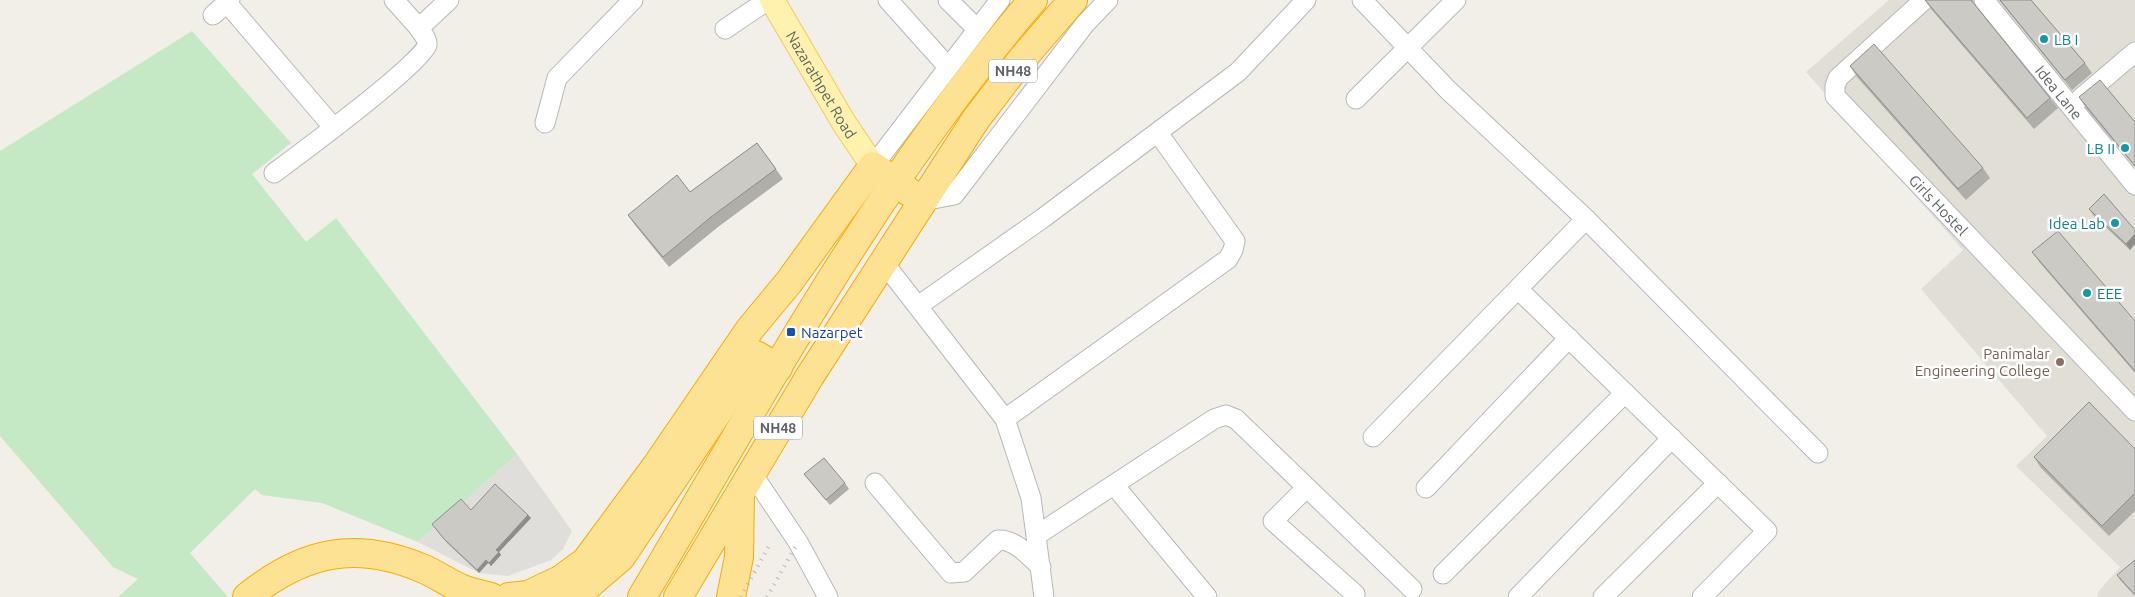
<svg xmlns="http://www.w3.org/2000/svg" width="2135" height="597" viewBox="0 0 2135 597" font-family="Ubuntu,sans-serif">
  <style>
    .industrial { fill: #e0deda }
    .education { fill: #e1ded6 }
    .green { fill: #c5e8c5 }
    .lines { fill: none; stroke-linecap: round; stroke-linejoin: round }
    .minor-casing { stroke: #b5b8bc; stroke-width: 21 }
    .major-casing { stroke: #f2c960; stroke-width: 26 }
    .highway-casing { stroke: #f9ab00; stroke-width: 30 }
    .minor { stroke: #fff; stroke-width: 19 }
    .major { stroke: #fff2af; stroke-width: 24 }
    .highway { stroke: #fde293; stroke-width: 28 }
    .rail { stroke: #b6b7b8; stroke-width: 4; stroke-dasharray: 1 6; stroke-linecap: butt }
    .wall { fill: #afaea9 }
    .shaded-wall { fill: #8f8d8a }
    .building { fill: #cccac5; stroke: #8f8d8a }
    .culture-dot { fill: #0f9aa8; stroke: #fff; stroke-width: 2 }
    .transit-dot { fill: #1a4fb4; stroke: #fff; stroke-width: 2 }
    .education-dot { fill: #8d6e63; stroke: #fff; stroke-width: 2 }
    .labels { text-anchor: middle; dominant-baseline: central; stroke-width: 5; stroke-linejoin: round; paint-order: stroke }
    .shield { fill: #fff; stroke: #8f9295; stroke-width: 1 }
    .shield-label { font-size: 14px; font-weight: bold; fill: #5f6368 }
    .culture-label { font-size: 15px; fill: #0d838f; stroke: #fff; text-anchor: start }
    .street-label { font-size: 15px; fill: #5f6368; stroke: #fff }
    .transit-label { font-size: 15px; fill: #164399; stroke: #fff; text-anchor: start }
    .education-label { font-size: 15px; fill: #785e54; stroke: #fff; text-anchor: end }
  </style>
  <rect width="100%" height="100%" fill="#f1efe8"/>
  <polygon class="industrial" points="517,454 572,531 563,549 551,560 508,576 479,573 418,542"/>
  <polygon class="education" points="1889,0 2135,0 2135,597 2097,597 2098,592 2120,567 2016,466 2047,436 1921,289 1963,250 1806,72"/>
  <polygon class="green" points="192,31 291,143 252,174 306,242 336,218 517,454 418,542 322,503 262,495 255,489 190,553 228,597 118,597 138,579 113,567 0,436 0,151"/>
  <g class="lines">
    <defs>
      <g id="minor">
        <polyline points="394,0 419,28"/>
        <polyline points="888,0 948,67"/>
        <polyline points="948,0 977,29"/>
        <polyline points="1362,0 1448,90 1586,219 1818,453"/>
        <path id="s1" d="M1924 0 1838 78 1835 86V96L2135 411"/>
        <path id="s2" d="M1984 0 2135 185"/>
        <polyline points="227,3 333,127"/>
        <polyline points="213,15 230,0"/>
        <polyline points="725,29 768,0"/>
        <polyline points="2081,98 2135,52"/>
        <polyline points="1356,99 1456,0"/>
        <polyline points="545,123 557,78 633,0"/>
        <polyline points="873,166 1000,0"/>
        <path d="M274 173C297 156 423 63 427 45 428 39 421 32 419 28L449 0"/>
        <polyline points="923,201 954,195 1085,24 1108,0"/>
        <polyline points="884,263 1005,419 1031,498 1044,597"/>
        <polyline points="1518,289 1767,531 1702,597"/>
        <polyline points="918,306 1043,218 1238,72 1306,0"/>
        <polyline points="1005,419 1228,259 1233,250 1235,241 1158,133"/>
        <polyline points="1373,437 1586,219"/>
        <polyline points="751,472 798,542 828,597"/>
        <path d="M875 483 951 573 964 572 998 540C1015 539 1029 556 1041 567"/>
        <polyline points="1114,485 1207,597"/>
        <polyline points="1306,488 1273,521 1355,594"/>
        <polyline points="1426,488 1569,338"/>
        <polyline points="1037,535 1214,419 1226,415 1236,419 1412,589"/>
        <polyline points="1443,574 1625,393"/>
        <polyline points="1518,597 1672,438"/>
        <polyline points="1603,597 1718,483"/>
      </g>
      <g id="major">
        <path id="s3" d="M772 0 844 123 873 166"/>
      </g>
      <g id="highway">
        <path d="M247 597C304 551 356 540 424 569 438 575 451 585 465 590 474 593 483 595 491 597"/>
        <polyline points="509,597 528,595 560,580 586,561 657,465 750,329 789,282 873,166 909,192"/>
        <polyline points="562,597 586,587 621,557 756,355 778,368"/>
        <path d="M642 597C763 393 878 181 1033 0"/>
        <polyline points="678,597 810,376 976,119 1022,59 1073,0"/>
        <polyline points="731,597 739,557 740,494"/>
      </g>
    </defs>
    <use href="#minor" class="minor-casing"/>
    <use href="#major" class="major-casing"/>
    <use href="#highway" class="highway-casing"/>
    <use href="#minor" class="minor"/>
    <use href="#major" class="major"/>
    <use href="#highway" class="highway"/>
    <g class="rail">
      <polyline points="741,597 771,542"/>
      <polyline points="767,597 798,542"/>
    </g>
  </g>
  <g class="wall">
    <polygon points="1925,0 1973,0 1973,1 1974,4 2050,98 2058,108 2034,129 1931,9"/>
    <polygon points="1999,0 2031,0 2085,63 2092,73 2072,90"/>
    <polygon points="1850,66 1983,168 1990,178 1966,200 1857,77"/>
    <polygon points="2079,97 2135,122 2135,167 2086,108"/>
    <polygon points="757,143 783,179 718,227 669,267 635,225 628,215 690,192"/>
    <polygon points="2089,209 2135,230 2130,250 2093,215"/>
    <polygon points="2032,252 2135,321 2135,373 2040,263"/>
    <polygon points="2135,449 2135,511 2109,536 2041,468 2034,457"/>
    <polygon points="804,474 845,483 849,489 830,505"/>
    <polygon points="471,510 528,515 531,518 499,552 501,555 491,566 488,563 479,573 447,543 432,524"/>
    <polygon points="2135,560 2135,596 2121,581 2117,575"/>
  </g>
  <g class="shaded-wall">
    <polygon points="2135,234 2135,244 2130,250 2126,244"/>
    <polygon points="528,515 531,518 499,552 501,555 491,566 489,563 496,550"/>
    <polygon points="486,560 488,563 479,573 477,570"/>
  </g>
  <g class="building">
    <polygon points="1925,0 1971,0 2050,98 2027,118"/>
    <polygon points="2000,0 2031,0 2085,63 2065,80"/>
    <polygon points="1874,44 1983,168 1958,189 1850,66"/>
    <polygon points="2100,80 2135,122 2135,166 2079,97"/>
    <polygon points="757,143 776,169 711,217 663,257 628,215 677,175 690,192"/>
    <polygon points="2104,194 2135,230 2135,234 2126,244 2089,209"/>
    <polygon points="2058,231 2135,321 2135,371 2032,252"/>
    <polygon points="2089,402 2135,449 2135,493 2102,526 2034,457"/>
    <polygon points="824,458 845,483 826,500 804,474"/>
    <polygon points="495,484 528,515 496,550 499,552 489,563 486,560 477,570 444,539 432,524 461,499 471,510"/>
    <polygon points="2135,560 2135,595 2117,575"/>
  </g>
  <g class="culture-dot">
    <circle cx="2044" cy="39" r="5"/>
    <circle cx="2125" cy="148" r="5"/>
    <circle cx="2115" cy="223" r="5"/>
    <circle cx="2087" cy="293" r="5"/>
  </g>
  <rect class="transit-dot" x="786" y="327" width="10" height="10" rx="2.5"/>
  <circle class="education-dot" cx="2060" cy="362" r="5"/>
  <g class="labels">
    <g class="shield">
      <rect x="989" y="59.5" width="48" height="23" rx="4"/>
      <rect x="754" y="416.5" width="48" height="23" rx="4"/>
    </g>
    <g class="shield-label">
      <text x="1013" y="71">NH48</text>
      <text x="778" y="428">NH48</text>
    </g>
    <g class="culture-label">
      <text x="2054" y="39">LB I</text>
      <text x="2115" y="148" text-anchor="end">LB II</text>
      <text x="2105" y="223" text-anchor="end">Idea Lab</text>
      <text x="2097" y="293">EEE</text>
    </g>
    <g class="street-label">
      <text stroke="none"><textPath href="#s3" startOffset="98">Nazarathpet Road</textPath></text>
      <text stroke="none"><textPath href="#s2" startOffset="119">Idea Lane</textPath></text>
      <text stroke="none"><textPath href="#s1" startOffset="285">Girls Hostel</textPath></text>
    </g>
    <g class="transit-label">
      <text x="801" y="332">Nazarpet</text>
    </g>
    <g class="education-label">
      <text x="2050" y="353">Panimalar<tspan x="2050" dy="17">Engineering College</tspan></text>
    </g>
  </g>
</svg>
